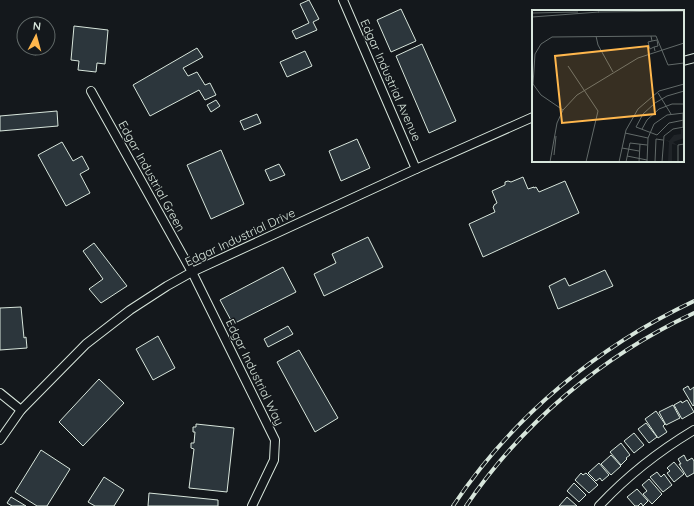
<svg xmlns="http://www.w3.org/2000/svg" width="694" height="506" viewBox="0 0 694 506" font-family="Quicksand,sans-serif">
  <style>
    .building { fill: #2c363c; stroke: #d8e6dc }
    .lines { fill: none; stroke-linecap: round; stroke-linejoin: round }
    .minor-casing { stroke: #d8e6dc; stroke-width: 10 }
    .minor { stroke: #14181c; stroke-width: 8 }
    .rail-casing { stroke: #d8e6dc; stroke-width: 4 }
    .rail { stroke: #14181c; stroke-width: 2.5; stroke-dasharray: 8; stroke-linecap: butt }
    .labels { text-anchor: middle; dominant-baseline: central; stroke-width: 3; stroke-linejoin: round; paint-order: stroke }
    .street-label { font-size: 12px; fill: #d8e6dc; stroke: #14181c }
    .inset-road { fill: none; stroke: #626a69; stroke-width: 1 }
    .view { fill: #ffb74d; fill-opacity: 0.15; stroke: #ffb74d; stroke-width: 2 }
    .inset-edge { fill: none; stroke: #d8e6dc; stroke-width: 2 }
  </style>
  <rect width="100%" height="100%" fill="#14181c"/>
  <g class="building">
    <polygon points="309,0 319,19 313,22 317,30 296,39 292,31 309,23 300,4"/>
    <polygon points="401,9 416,41 391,52 377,20"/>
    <polygon points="74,26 108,30 105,64 97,63 96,72 78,70 79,61 71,60"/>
    <polygon points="24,29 24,40 19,33"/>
    <polygon points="422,44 456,121 429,133 396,56"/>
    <polygon points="30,48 45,48 35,55"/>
    <polygon points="197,48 203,57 183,68 188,76 197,72 205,85 210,83 216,95 205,100 199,90 150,116 133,85"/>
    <polygon points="305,51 312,66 287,77 280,62"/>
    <polygon points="216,100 220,106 211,112 207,105"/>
    <polygon points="57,111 58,126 0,131 0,116"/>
    <polygon points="257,114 261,123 244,130 240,121"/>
    <polygon points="357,139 370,168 341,181 329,151"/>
    <polygon points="62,142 73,161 82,156 89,169 80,174 90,193 66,206 38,155"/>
    <polygon points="221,150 244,204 211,219 187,165"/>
    <polygon points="279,164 285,175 270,181 265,170"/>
    <polygon points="523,177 528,189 534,187 534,188 536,187 539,192 565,181 579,213 483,257 469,224 495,212 493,207 494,206 494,205 497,203 492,191 505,185 505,182 508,181 511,182"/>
    <polygon points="368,237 383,267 324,296 314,274 336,263 332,254"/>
    <polygon points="94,243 127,286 101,303 89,289 103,279 83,251"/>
    <polygon points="283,267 296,292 233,324 220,300"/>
    <polygon points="605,270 613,286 558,309 549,286 565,278 569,286"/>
    <polygon points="21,307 24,338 26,337 27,348 0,350 0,308"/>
    <polygon points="288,326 293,334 268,347 264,339"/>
    <polygon points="158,336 175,368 153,380 136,349"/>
    <polygon points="299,350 338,418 315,432 277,362"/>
    <polygon points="99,379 124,403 83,446 59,422"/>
    <polygon points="688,386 690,390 694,387 694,405 693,406 683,389"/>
    <polygon points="687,400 694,412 682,419 674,405 681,401 682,403"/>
    <polygon points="673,405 680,418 666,425 659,412"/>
    <polygon points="656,411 665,424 663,426 667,432 658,438 645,419"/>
    <polygon points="646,423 657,437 649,443 638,429"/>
    <polygon points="196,424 234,428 227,492 189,488 194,449 191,448 191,443 194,443 195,432 193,432 193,427 196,427"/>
    <polygon points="634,433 644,445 634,453 624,441"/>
    <polygon points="621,443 630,455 626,458 627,459 621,465 610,452"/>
    <polygon points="41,450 70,469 47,506 37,506 15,492"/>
    <polygon points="611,455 621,466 611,475 601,464"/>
    <polygon points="684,455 687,461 692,458 694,461 694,473 687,477 679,464 681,464 678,459"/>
    <polygon points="674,462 684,474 674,482 667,473 670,471 667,468"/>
    <polygon points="599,463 609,475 602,481 600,478 596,481 588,473"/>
    <polygon points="657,472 661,477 664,474 672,485 663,492 650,477"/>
    <polygon points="581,473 583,475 586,473 598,485 589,493 575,480"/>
    <polygon points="104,477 124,490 114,506 95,506 88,502"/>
    <polygon points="649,479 662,494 652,504 643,494 647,491 642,485"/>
    <polygon points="574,483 586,495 579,502 567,491"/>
    <polygon points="637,489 648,501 643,506 641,503 638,506 635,506 627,497"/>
    <polygon points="149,493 218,500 218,506 148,506"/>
    <polygon points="11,497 26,506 12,506 7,503"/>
    <polygon points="567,497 577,506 559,506"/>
  </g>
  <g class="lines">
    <defs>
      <g id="minor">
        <polyline points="343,0 416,169"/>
        <polyline points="683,61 694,58"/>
        <polyline points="91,91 192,272 275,440 274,460 252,506"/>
        <polyline points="0,393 21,410"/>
        <polyline points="0,440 21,410 86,344 130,310 167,286 192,272 416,169 533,117"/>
        <path d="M599 506C627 476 659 451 694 430"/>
      </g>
    </defs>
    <use href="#minor" class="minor-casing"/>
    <use href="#minor" class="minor"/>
    <defs>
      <g id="rail">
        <path d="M453 506C513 416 597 347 694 301"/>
        <path d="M466 506C523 422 602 356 694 313"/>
      </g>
    </defs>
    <use href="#rail" class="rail-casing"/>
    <use href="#rail" class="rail"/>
  </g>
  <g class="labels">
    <g class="street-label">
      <text transform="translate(391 80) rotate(66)">Edgar Industrial Avenue</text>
      <text transform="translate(152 176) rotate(61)">Edgar Industrial Green</text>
      <text transform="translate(240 237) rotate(-25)">Edgar Industrial Drive</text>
      <text transform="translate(255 372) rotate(64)">Edgar Industrial Way</text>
    </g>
  </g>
  <g transform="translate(532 10)">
    <rect width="152" height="152" fill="#14181c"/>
    <path d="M149 119H152V128L141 132 145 135 140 134V152H136L137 132 132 129 137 131 142 125 149 124Z" fill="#202428"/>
    <path class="inset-road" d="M66 2 152 1M0 3 46 2M0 7 67 2M64 26 66 35 81 62M119 26 120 31 125 30 126 36 122 37 123 41M120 31 116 32 118 39 122 37M36 56 66 101 54 152M152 81 135 86 123 93 111 104 104 117 125 125 137 113 152 110M126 83 139 104M31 100 9 85 1 74 3 44 9 34 20 27 124 26 136 55 152 53M151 103V117M110 119 115 110 127 99 140 94H152M93 123 116 128M90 138 107 141M22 145 24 126M95 146 115 150M18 152 25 113 31 100 45 85 106 48 152 33M87 152 94 120 106 99 127 81 152 74M94 152 98 133 115 135M107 152 108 134M115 152 116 128 122 114 135 105 152 103M123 152 124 129 131 130M130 152 132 126 141 119 152 117M146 152V135L152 134"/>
    <path class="view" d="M116 36 123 104 30 113 23 46Z"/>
    <rect width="152" height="152" class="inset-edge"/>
  </g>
  <g transform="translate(36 36) rotate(6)"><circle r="19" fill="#14181c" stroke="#626a69"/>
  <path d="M0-3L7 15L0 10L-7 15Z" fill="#ffb74d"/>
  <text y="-6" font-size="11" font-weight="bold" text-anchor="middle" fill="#d8e6dc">N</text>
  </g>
</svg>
